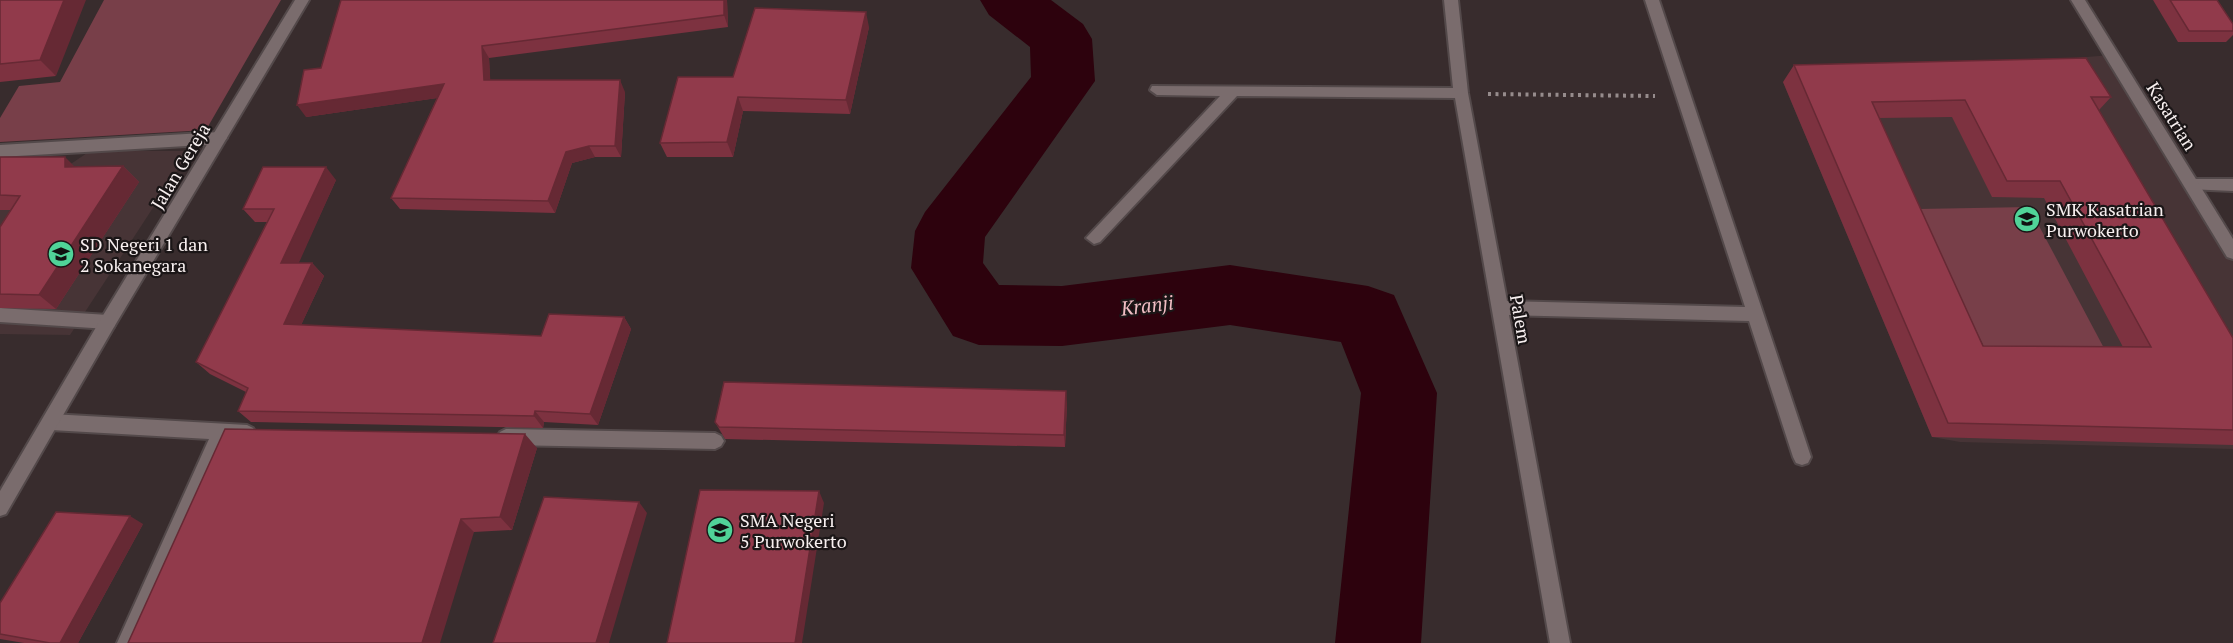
<svg xmlns="http://www.w3.org/2000/svg" width="2233" height="643" viewBox="0 0 2233 643" font-family="'PT Serif',serif">
  <style>
    .built { fill: #473436 }
    .green { fill: #783f49 }
    .lines { fill: none; stroke-linecap: round; stroke-linejoin: round }
    .river { fill: #2d020d; fill-rule: evenodd }
    .service-casing { stroke: #53494a; stroke-width: 4 }
    .minor-casing { stroke: #53494a; stroke-width: 4 }
    .tertiary-casing { stroke: #53494a; stroke-width: 4 }
    .path { stroke: #968c8c; stroke-width: 4; stroke-dasharray: 3 4.5; stroke-linecap: butt }
    .service { fill: #7a6c6d; fill-rule: evenodd }
    .minor { fill: #7a6c6d; fill-rule: evenodd }
    .tertiary { fill: #7a6c6d; fill-rule: evenodd }
    .wall { fill: #7d3240; fill-rule: evenodd }
    .shaded-wall { fill: #662934 }
    .building { fill: #913a4b; stroke: #662934; stroke-width: 1.5; fill-rule: evenodd }
    .labels { text-anchor: middle; dominant-baseline: central; stroke-width: 4.5; stroke-linejoin: round; paint-order: stroke }
    .street-label { font-size: 18px; fill: #f8f0f0; stroke: #1b1617 }
    .poi-label { font-size: 18px; fill: #f8f0f0; stroke: #1b1617; text-anchor: start }
    .water-label { font-size: 20px; font-style: italic; fill: #f0bdc3; stroke: #1b1617 }
  </style>
  <rect width="100%" height="100%" fill="#382c2d"/>
  <g class="built">
    <polygon points="2111,55 2233,253 2233,449 1960,442 1932,437 1783,82"/>
    <polygon points="90,151 190,151 70,335 0,334 0,170 56,174"/>
  </g>
  <g class="green">
    <polygon points="104,0 281,0 206,130 0,142 0,118 19,86 60,82"/>
    <polygon points="2029,207 2105,350 1986,351 1918,209"/>
  </g>
  <g class="lines">
    <polygon class="river" points="980,0 1051,0 1083,24 1092,39 1095,81 985,237 983,263 999,285 1062,286 1230,265 1368,286 1394,295 1437,393 1421,643 1335,643 1361,393 1341,342 1230,325 1062,346 979,345 953,336 911,268 915,231 925,212 1031,77 1030,47 989,15"/>
    <defs>
      <g id="service">
        <polygon points="0,308 108,315 114,317 116,322 114,327 108,329 0,322"/>
        <polygon points="51,414 247,425 253,428 256,433 253,438 226,440 137,643 117,643 209,439 51,430 45,427 42,422 45,417"/>
        <polygon points="506,429 715,433 721,436 724,441 721,446 715,449 506,445 500,442 497,437 500,432"/>
      </g>
      <g id="minor">
        <polygon points="1444,0 1458,0 1468,93 1507,301 1745,307 1645,0 1659,0 1811,457 1808,463 1802,465 1796,463 1793,457 1749,321 1509,315 1570,643 1550,643 1455,98 1237,96 1100,242 1094,244 1086,238 1220,96 1157,95 1150,90 1152,86 1453,88"/>
        <polygon points="220,132 227,138 220,144 0,157 0,145"/>
        <polygon points="2192,179 2233,179 2233,191 2187,189 2184,185"/>
      </g>
      <g id="tertiary">
        <polygon points="295,0 309,0 114,327 6,514 0,516 0,491 102,317"/>
        <polygon points="2071,0 2085,0 2233,239 2233,259 2227,257"/>
      </g>
    </defs>
    <use href="#service" class="service-casing"/>
    <use href="#minor" class="minor-casing"/>
    <use href="#tertiary" class="tertiary-casing"/>
    <polyline class="path" points="1488,94 1655,96"/>
    <use href="#service" class="service"/>
    <use href="#minor" class="minor"/>
    <use href="#tertiary" class="tertiary"/>
  </g>
  <g class="wall">
    <polygon points="0,0 56,76 0,82"/>
    <polygon points="341,0 727,0 728,27 489,58 490,80 625,92 621,157 595,157 572,163 555,213 400,209 391,198 437,98 306,117"/>
    <polygon points="2153,0 2217,0 2233,24 2233,35 2226,42 2178,42"/>
    <polygon points="869,27 850,114 743,111 733,157 667,157 660,143 733,77"/>
    <path d="M1794 65 2111 97 2099 110 2233 338V445L1932 437 1783 82ZM1952 117 1992 197 2044 198 2123 347 1983 346 1879 118Z"/>
    <polygon points="0,157 75,167 123,166 139,182 56,309 0,308 0,227 11,210 0,210"/>
    <polygon points="336,180 298,263 312,263 324,276 301,325 541,336 624,317 631,329 598,425 544,422 543,428 251,422 238,411 246,392 210,374 196,362 267,222 255,222 243,209"/>
    <polygon points="1067,403 1065,447 725,439 715,422"/>
    <polygon points="537,448 512,530 474,532 128,643"/>
    <polygon points="143,524 78,643 24,643 0,639 0,603"/>
  </g>
  <g class="shaded-wall">
    <polygon points="64,0 86,0 56,76 40,60"/>
    <polygon points="724,0 727,0 728,27 724,15"/>
    <polygon points="866,12 869,27 850,114 846,100"/>
    <polygon points="482,46 489,58 491,92 484,80"/>
    <polygon points="620,80 625,92 621,157 615,146"/>
    <polygon points="444,84 451,96 306,117 297,105"/>
    <polygon points="738,97 743,111 733,157 727,142"/>
    <polygon points="589,146 595,157 572,163 555,213 548,201 566,152"/>
    <polygon points="65,157 81,173 65,167"/>
    <polygon points="123,166 139,182 56,309 39,295"/>
    <polygon points="326,167 336,180 293,276 281,263"/>
    <polygon points="312,263 324,276 296,336 284,324"/>
    <polygon points="624,317 631,329 598,425 590,414"/>
    <polygon points="1066,391 1067,403 1065,447 1064,435"/>
    <polygon points="535,411 544,422 543,428 534,416"/>
    <polygon points="525,434 537,448 512,530 500,517"/>
    <polygon points="819,491 824,503 802,643 795,643"/>
    <polygon points="639,502 647,513 609,643 596,643"/>
    <polygon points="130,516 143,524 78,643 60,643"/>
    <polygon points="461,519 474,532 440,643 422,643"/>
  </g>
  <g class="building">
    <polygon points="0,0 64,0 40,60 0,64"/>
    <polygon points="341,0 724,0 724,15 482,46 484,80 620,80 615,146 589,146 566,152 548,201 391,198 444,84 297,105 304,70 321,68"/>
    <polygon points="2170,0 2217,0 2233,24 2233,31 2189,31"/>
    <polygon points="755,8 866,12 846,100 738,97 727,142 660,143 678,77 733,77"/>
    <path d="M2086 58 2111 97H2091L2233 338V430L1948 423 1794 65ZM1965 100 2007 181H2060L2151 347 1983 346 1872 102Z"/>
    <polygon points="0,157 65,157 65,167 123,166 39,295 0,294 0,227 20,196 0,195"/>
    <polygon points="263,167 326,167 281,263 312,263 284,324 541,336 549,314 624,317 590,414 535,411 534,416 238,411 248,388 196,362 274,209 243,209"/>
    <polygon points="724,382 1066,391 1064,435 719,427 715,422"/>
    <polygon points="225,429 525,434 500,517 461,519 422,643 128,643"/>
    <polygon points="700,490 819,491 795,643 667,643"/>
    <polygon points="544,497 639,502 596,643 493,643"/>
    <polygon points="56,512 130,516 60,643 50,643 0,634 0,603"/>
  </g>
  <defs>
    <symbol id="school-disc" viewBox="-11 -11 22 22"><circle r="9.5" fill="#50d398" stroke="#1b1617"/><path d="M0-5L7-2L0 1L-7-2ZM-4 1L0 2.5L4 1V4Q0 6-4 4Z" fill="#111"/></symbol>
  </defs>
  <g fill-rule="evenodd">
    <use href="#school-disc" x="2012" y="204" width="30" height="30"/>
    <use href="#school-disc" x="46" y="239" width="30" height="30"/>
    <use href="#school-disc" x="705" y="515" width="30" height="30"/>
  </g>
  <g class="labels">
    <g class="street-label">
      <text transform="translate(2172 116) rotate(58)">Kasatrian</text>
      <text transform="translate(180 166) rotate(-59)">Jalan Gereja</text>
      <text transform="translate(1521 319) rotate(80)">Palem</text>
    </g>
    <g class="poi-label">
      <text x="2046" y="209">SMK Kasatrian<tspan x="2046" dy="21">Purwokerto</tspan></text>
      <text x="80" y="244">SD Negeri 1 dan<tspan x="80" dy="21">2 Sokanegara</tspan></text>
      <text x="740" y="520">SMA Negeri<tspan x="740" dy="21">5 Purwokerto</tspan></text>
    </g>
    <g class="water-label">
      <text transform="translate(1147 305) rotate(-7)">Kranji</text>
    </g>
  </g>
</svg>
